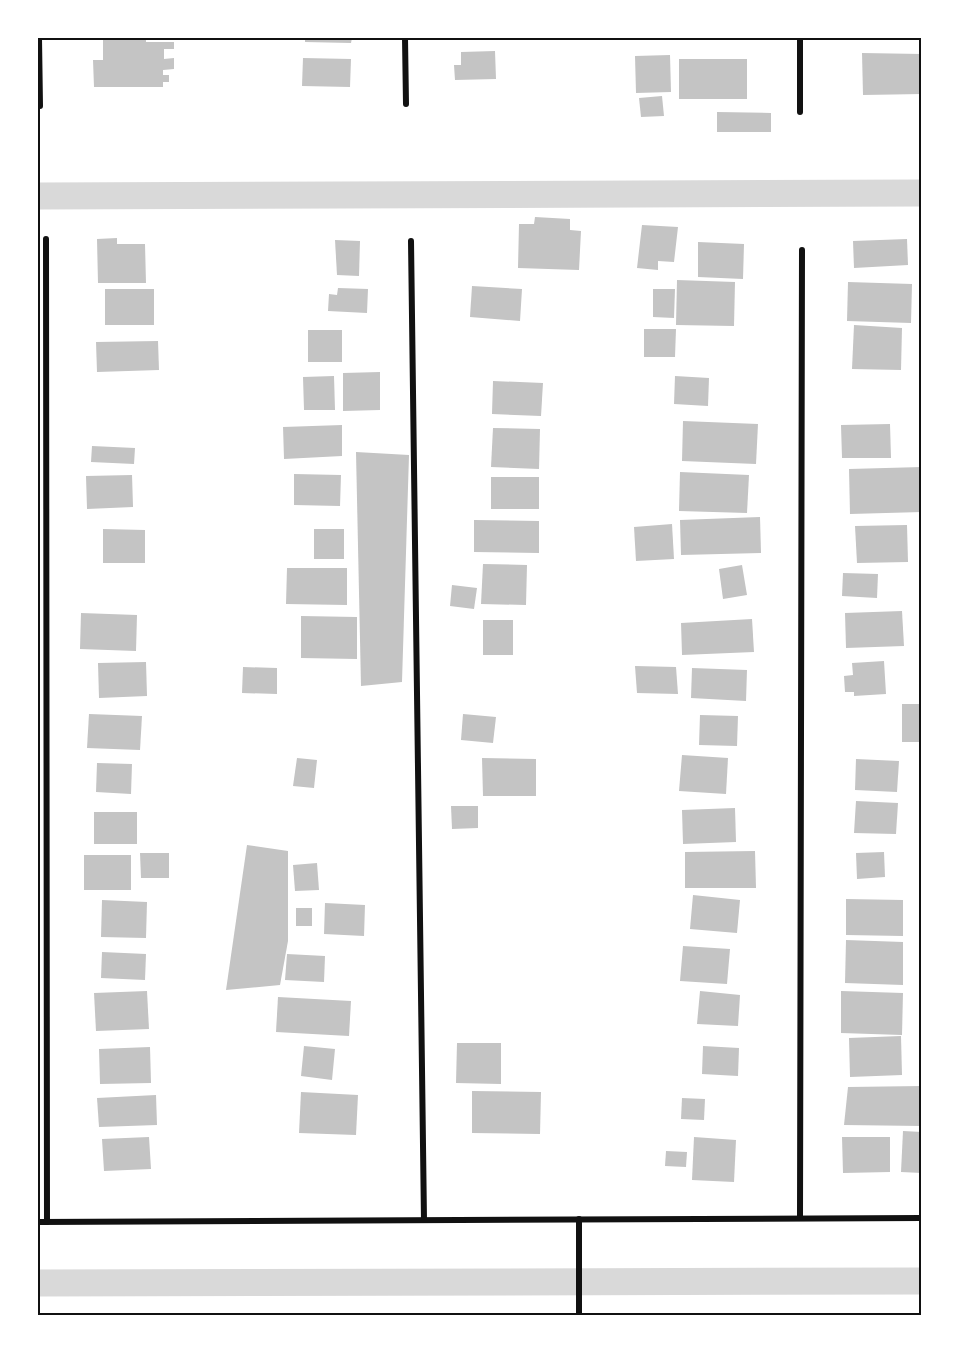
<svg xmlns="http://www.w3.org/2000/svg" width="959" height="1353" viewBox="0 0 959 1353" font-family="Commissioner,sans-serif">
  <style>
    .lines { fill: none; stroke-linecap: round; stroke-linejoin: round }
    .canal { stroke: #d9d9d9; stroke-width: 27 }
    .building { fill: #c4c4c4 }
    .minor { stroke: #111; stroke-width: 6 }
    .neatline { fill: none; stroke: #111; stroke-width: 2 }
  </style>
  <rect width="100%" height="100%" fill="#fff"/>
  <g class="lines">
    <g class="canal">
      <polyline points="38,196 922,193"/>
      <polyline points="38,1283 922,1281"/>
    </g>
  </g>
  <g class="building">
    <polygon points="103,38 146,38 146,42 174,42 174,49 164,49 164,59 174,58 174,69 163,70 163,75 169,75 169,82 163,82 163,87 94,87 93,60 103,60"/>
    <polygon points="305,38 352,38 351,43 305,42"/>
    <polygon points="495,51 496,79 455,80 454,65 461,65 461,52"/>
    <polygon points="862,53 922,54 922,94 863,95"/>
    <polygon points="670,55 671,92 636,93 635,56"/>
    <polygon points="303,58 351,59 350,87 302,86"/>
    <rect x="679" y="59" width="68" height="40"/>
    <polygon points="662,96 664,116 641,117 639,98"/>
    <polygon points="717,112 771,113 771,132 717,132"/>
    <polygon points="535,217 570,219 570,230 581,231 579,270 518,268 519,224 534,224"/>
    <polygon points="642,225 678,227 674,262 658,261 658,270 637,268"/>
    <polygon points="117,238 117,244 145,244 146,283 98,283 97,239"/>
    <polygon points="907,239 908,265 854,268 853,241"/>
    <polygon points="335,240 360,241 359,276 337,275"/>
    <polygon points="698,242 744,244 743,279 698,277"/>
    <polygon points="677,280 735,282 734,326 676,325"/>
    <polygon points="848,282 912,284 911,323 847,321"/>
    <polygon points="472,286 522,289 520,321 470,317"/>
    <polygon points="338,288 368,289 367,313 328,311 329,294 337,295"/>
    <rect x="105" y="289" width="49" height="36"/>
    <polygon points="653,289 675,289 674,318 653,317"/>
    <polygon points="854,325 902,328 901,370 852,369"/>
    <polygon points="644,329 676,329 675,357 644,357"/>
    <rect x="308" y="330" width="34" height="32"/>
    <polygon points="158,341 159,370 97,372 96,342"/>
    <polygon points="380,372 380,410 343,411 343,373"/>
    <polygon points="334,376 335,410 304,410 303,377"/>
    <polygon points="675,376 709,378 708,406 674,404"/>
    <polygon points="493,381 543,383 541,416 492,414"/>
    <polygon points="683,421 758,424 756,464 682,461"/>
    <polygon points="890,424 891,458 842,458 841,425"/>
    <polygon points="342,425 342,456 284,459 283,427"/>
    <polygon points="493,428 540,429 539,469 491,467"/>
    <polygon points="92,446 135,448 134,464 91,462"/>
    <polygon points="356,452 409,455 402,682 361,686"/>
    <polygon points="922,467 922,512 850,514 849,469"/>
    <polygon points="680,472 749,475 747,513 679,511"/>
    <polygon points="294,474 341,475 340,506 294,505"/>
    <polygon points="132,475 133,507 87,509 86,476"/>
    <rect x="491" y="477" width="48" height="32"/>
    <polygon points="760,517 761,553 681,555 680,520"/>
    <polygon points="474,520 539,521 539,553 474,552"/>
    <polygon points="672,524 674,559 636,561 634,527"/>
    <polygon points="907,525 908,562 857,563 855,526"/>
    <polygon points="103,529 145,530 145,563 103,563"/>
    <rect x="314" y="529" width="30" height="30"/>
    <polygon points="483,564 527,565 526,605 481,604"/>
    <polygon points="742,565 747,595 723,599 719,569"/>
    <polygon points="287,568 347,568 347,605 286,604"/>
    <polygon points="843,573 878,574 877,598 842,596"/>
    <polygon points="452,585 477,588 474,609 450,606"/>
    <polygon points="902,611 904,646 846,648 845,613"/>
    <polygon points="81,613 137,615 136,651 80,649"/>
    <polygon points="301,616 357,617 357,659 301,658"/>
    <polygon points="752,619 754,652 682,655 681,623"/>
    <rect x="483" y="620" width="30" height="35"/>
    <polygon points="884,661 886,694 854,696 854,692 845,692 844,676 853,675 852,663"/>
    <polygon points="146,662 147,696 99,698 98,663"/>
    <polygon points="635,666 676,667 678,694 637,693"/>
    <polygon points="243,667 277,668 277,694 242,693"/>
    <polygon points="692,668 747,670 746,701 691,698"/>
    <rect x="902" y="704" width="20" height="38"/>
    <polygon points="89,714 142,716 140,750 87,748"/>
    <polygon points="463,714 496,717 493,743 461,740"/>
    <polygon points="700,715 738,716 737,746 699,745"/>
    <polygon points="682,755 728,758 726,794 679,791"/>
    <polygon points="297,758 317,760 314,788 293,786"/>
    <polygon points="482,758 536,759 536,796 483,796"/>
    <polygon points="856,759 899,761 897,792 855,790"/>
    <polygon points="97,763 132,764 131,794 96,792"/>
    <polygon points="856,801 898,803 896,834 854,833"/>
    <polygon points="451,806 478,806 478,828 452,829"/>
    <polygon points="735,808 736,842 683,844 682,810"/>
    <rect x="94" y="812" width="43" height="32"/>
    <polygon points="247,845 288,851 288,941 280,985 226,990"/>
    <polygon points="755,851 756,888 685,888 685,852"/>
    <polygon points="884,852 885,877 857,879 856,853"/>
    <polygon points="140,853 169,853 169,878 141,878"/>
    <rect x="84" y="855" width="47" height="35"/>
    <polygon points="317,863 319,890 295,891 293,865"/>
    <polygon points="693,895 740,900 737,933 690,929"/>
    <polygon points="846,899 903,900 903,936 846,935"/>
    <polygon points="102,900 147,902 146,938 101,937"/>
    <polygon points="325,903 365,905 364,936 324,934"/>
    <rect x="296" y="908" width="16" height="18"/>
    <polygon points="846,940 903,942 903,985 845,983"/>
    <polygon points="683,946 730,949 727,984 680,981"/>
    <polygon points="102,952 146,954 145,980 101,978"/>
    <polygon points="287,954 325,956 324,982 285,980"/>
    <polygon points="147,991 149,1029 96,1031 94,993"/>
    <polygon points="700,991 740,995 738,1026 697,1024"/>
    <polygon points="841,991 903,993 902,1035 841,1033"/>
    <polygon points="278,997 351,1001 349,1036 276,1032"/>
    <polygon points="901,1036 902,1075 850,1077 849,1038"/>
    <polygon points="457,1043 501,1043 501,1084 456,1083"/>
    <polygon points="304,1046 335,1049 332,1080 301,1076"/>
    <polygon points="703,1046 739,1048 738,1076 702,1074"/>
    <polygon points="150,1047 151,1083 100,1084 99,1049"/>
    <polygon points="922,1086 922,1126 844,1125 848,1087"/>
    <polygon points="472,1091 541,1092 540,1134 472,1133"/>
    <polygon points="301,1092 358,1095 356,1135 299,1133"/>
    <polygon points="156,1095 157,1125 99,1127 97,1098"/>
    <polygon points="682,1098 705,1099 704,1120 681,1119"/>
    <polygon points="903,1131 922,1132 922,1173 901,1172"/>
    <polygon points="149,1137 151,1169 104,1171 102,1139"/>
    <polygon points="694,1137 736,1140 734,1182 692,1180"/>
    <polygon points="842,1137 890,1137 890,1172 843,1173"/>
    <polygon points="666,1151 687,1152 686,1167 665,1166"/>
  </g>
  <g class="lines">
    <g class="minor">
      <polyline points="39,38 40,106"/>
      <polyline points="405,38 406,104"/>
      <polyline points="800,112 800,38"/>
      <polyline points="46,239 47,1222"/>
      <polyline points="411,241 424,1220"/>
      <polyline points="800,1218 802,250"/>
      <polyline points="38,1222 922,1218"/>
      <polyline points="579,1316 579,1219"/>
    </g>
  </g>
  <rect width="959" height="1353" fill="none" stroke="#ffffff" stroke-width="78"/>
  <rect x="39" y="39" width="881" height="1275" class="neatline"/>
</svg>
